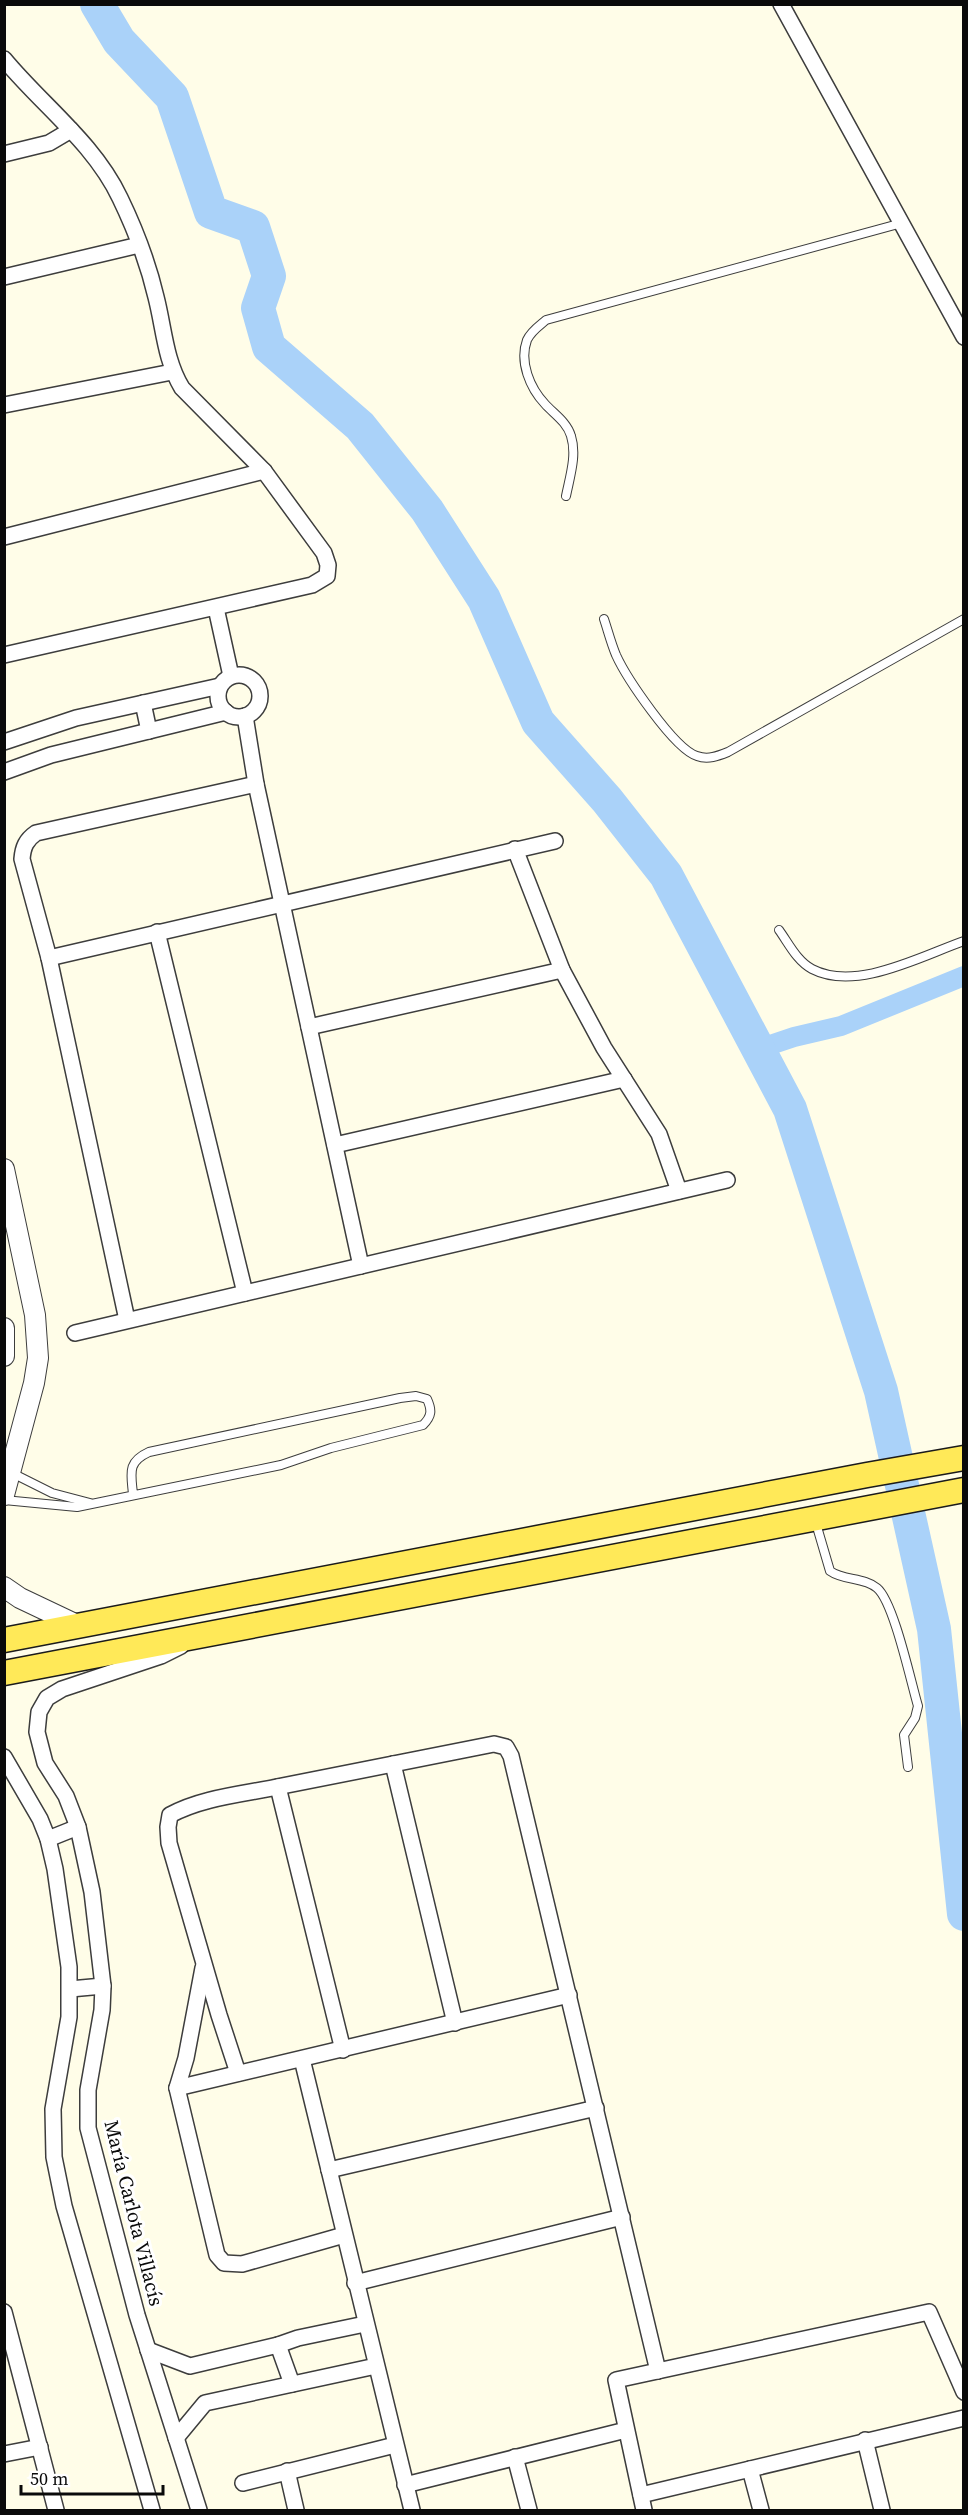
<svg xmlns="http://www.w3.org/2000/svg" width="968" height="2515" viewBox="0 0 968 2515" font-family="'Source Serif 4',serif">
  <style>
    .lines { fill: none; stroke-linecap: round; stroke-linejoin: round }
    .canal { stroke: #aad2f9; stroke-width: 20 }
    .river { stroke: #aad2f9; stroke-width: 34 }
    .service-casing { stroke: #3d3d3d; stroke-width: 10 }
    .minor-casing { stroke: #3d3d3d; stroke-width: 18 }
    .tertiary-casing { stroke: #3d3d3d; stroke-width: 22 }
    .primary-casing { stroke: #1b1b1b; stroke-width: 27 }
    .service { stroke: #fff; stroke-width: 8 }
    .minor { stroke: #fff; stroke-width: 15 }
    .tertiary { stroke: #fff; stroke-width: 20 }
    .primary { stroke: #ffe958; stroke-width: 24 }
    .labels { text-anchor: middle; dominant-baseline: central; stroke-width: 6; stroke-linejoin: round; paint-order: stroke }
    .street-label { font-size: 20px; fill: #0a0a0a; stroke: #fff }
  </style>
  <rect width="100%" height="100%" fill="#fffde8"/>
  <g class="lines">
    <polyline class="canal" points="758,1049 794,1037 841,1026 964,976"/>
    <polyline class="river" points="97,4 119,41 172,97 211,212 253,227 269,276 258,308 269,347 360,426 427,510 484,599 538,722 607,800 666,875 790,1109 881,1391 934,1629 964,1914"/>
    <defs>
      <g id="service">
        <path d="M566 496C570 476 577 455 571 436 567 422 554 414 545 404 530 388 519 362 527 340 531 331 539 326 546 320L902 223"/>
        <path d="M604 619C608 631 611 643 616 655 626 677 674 749 697 756 708 760 718 756 728 752L964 619"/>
        <path d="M779 930C789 944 797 961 812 969 856 992 921 956 964 941"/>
        <polyline points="12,1473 52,1493 90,1503"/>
        <path d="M4 1500 77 1507 281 1465 331 1448 423 1425C432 1416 432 1410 427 1399L416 1396 400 1398 149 1452C127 1462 131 1473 133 1494"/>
        <path d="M815 1520 830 1571C844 1581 864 1577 877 1588 894 1602 911 1683 918 1706L915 1718 904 1735 908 1767"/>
      </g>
      <g id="minor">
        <polyline points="781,4 964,337"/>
        <path d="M4 59C42 105 94 143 120 198 135 229 148 263 156 297 164 328 165 360 182 388L264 471 324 553 328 565 327 576 312 585 4 655"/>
        <polyline points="4,154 49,143 71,130"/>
        <polyline points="4,277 139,245"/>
        <polyline points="4,405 172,372"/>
        <polyline points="4,537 264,471"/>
        <polyline points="216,608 231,676"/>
        <circle cx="239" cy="696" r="21"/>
        <polyline points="143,703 149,731"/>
        <polyline points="245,716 256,784 361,1266"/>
        <polyline points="4,742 76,718 220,686"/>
        <polyline points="4,772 51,755 226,712"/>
        <polyline points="515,849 562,970 604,1048 659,1134 679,1191"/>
        <polyline points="157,932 245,1293"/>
        <polyline points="49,958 555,841"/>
        <polyline points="309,1027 562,970"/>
        <polyline points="335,1145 624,1079"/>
        <path d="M127 1320 49 958 22 859C23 847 26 840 36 833L256 784"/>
        <polyline points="75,1333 727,1180"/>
        <polyline points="181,1646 161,1656 62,1689 47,1698 39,1712 37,1732 45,1763 66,1796 78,1827 92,1892 103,1986 102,2010 88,2090 88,2128 137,2315 199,2510"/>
        <polyline points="4,1757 40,1819 48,1839 55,1869 69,1967 69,2017 53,2109 54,2157 64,2206 152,2510"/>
        <polyline points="393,1764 455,2023"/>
        <polyline points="278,1787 343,2050"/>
        <polyline points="48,1839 78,1827"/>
        <polyline points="203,1968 186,2058 177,2088 217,2255 224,2263 242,2264 344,2235"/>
        <polyline points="70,1989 103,1986"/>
        <polyline points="302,2059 412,2510"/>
        <path d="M238 2073 219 2015 169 1843 168 1827 170 1815C203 1797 245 1794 282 1786 352 1772 423 1758 494 1744L506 1747 511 1756 658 2371"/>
        <polyline points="177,2088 569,1995"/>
        <polyline points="329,2170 596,2108"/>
        <polyline points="355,2283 622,2217"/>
        <polyline points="4,2312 56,2510"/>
        <polyline points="278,2345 292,2384"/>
        <polyline points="148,2350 190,2366 278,2345 298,2338 365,2324"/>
        <polyline points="176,2438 205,2403 376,2366"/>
        <polyline points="865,2440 882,2510"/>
        <polyline points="4,2454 40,2447"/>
        <polyline points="515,2457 529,2510"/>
        <polyline points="750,2469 761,2510"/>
        <polyline points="287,2471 296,2510"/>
        <polyline points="243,2483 395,2445"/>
        <polyline points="405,2485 626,2430"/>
        <polyline points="641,2495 964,2418"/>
        <polyline points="644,2510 616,2380 929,2312 964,2392"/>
      </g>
      <g id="tertiary">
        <polyline points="4,1169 35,1315 38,1358 34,1383 4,1495"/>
        <polyline points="4,1328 4,1356"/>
        <polyline points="4,1587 20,1598 79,1626"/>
      </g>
      <g id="primary">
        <polyline points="4,1640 867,1475 964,1458"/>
        <polyline points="4,1673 964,1490"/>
      </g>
    </defs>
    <use href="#service" class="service-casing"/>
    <use href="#minor" class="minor-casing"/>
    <use href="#tertiary" class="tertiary-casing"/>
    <use href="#primary" class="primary-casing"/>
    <use href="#service" class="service"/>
    <use href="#minor" class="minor"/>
    <use href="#tertiary" class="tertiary"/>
    <use href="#primary" class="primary"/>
  </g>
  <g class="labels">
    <g class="street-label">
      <text transform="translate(134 2213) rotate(76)">María Carlota Villacís</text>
    </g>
  </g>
  <rect width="968" height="2515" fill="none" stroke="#0a0a0a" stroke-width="12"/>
  <path d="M21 2485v9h142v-9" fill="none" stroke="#0a0a0a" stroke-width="3"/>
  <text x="30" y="2485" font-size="18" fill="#0a0a0a" stroke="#ffffff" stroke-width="4.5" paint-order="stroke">50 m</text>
</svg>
